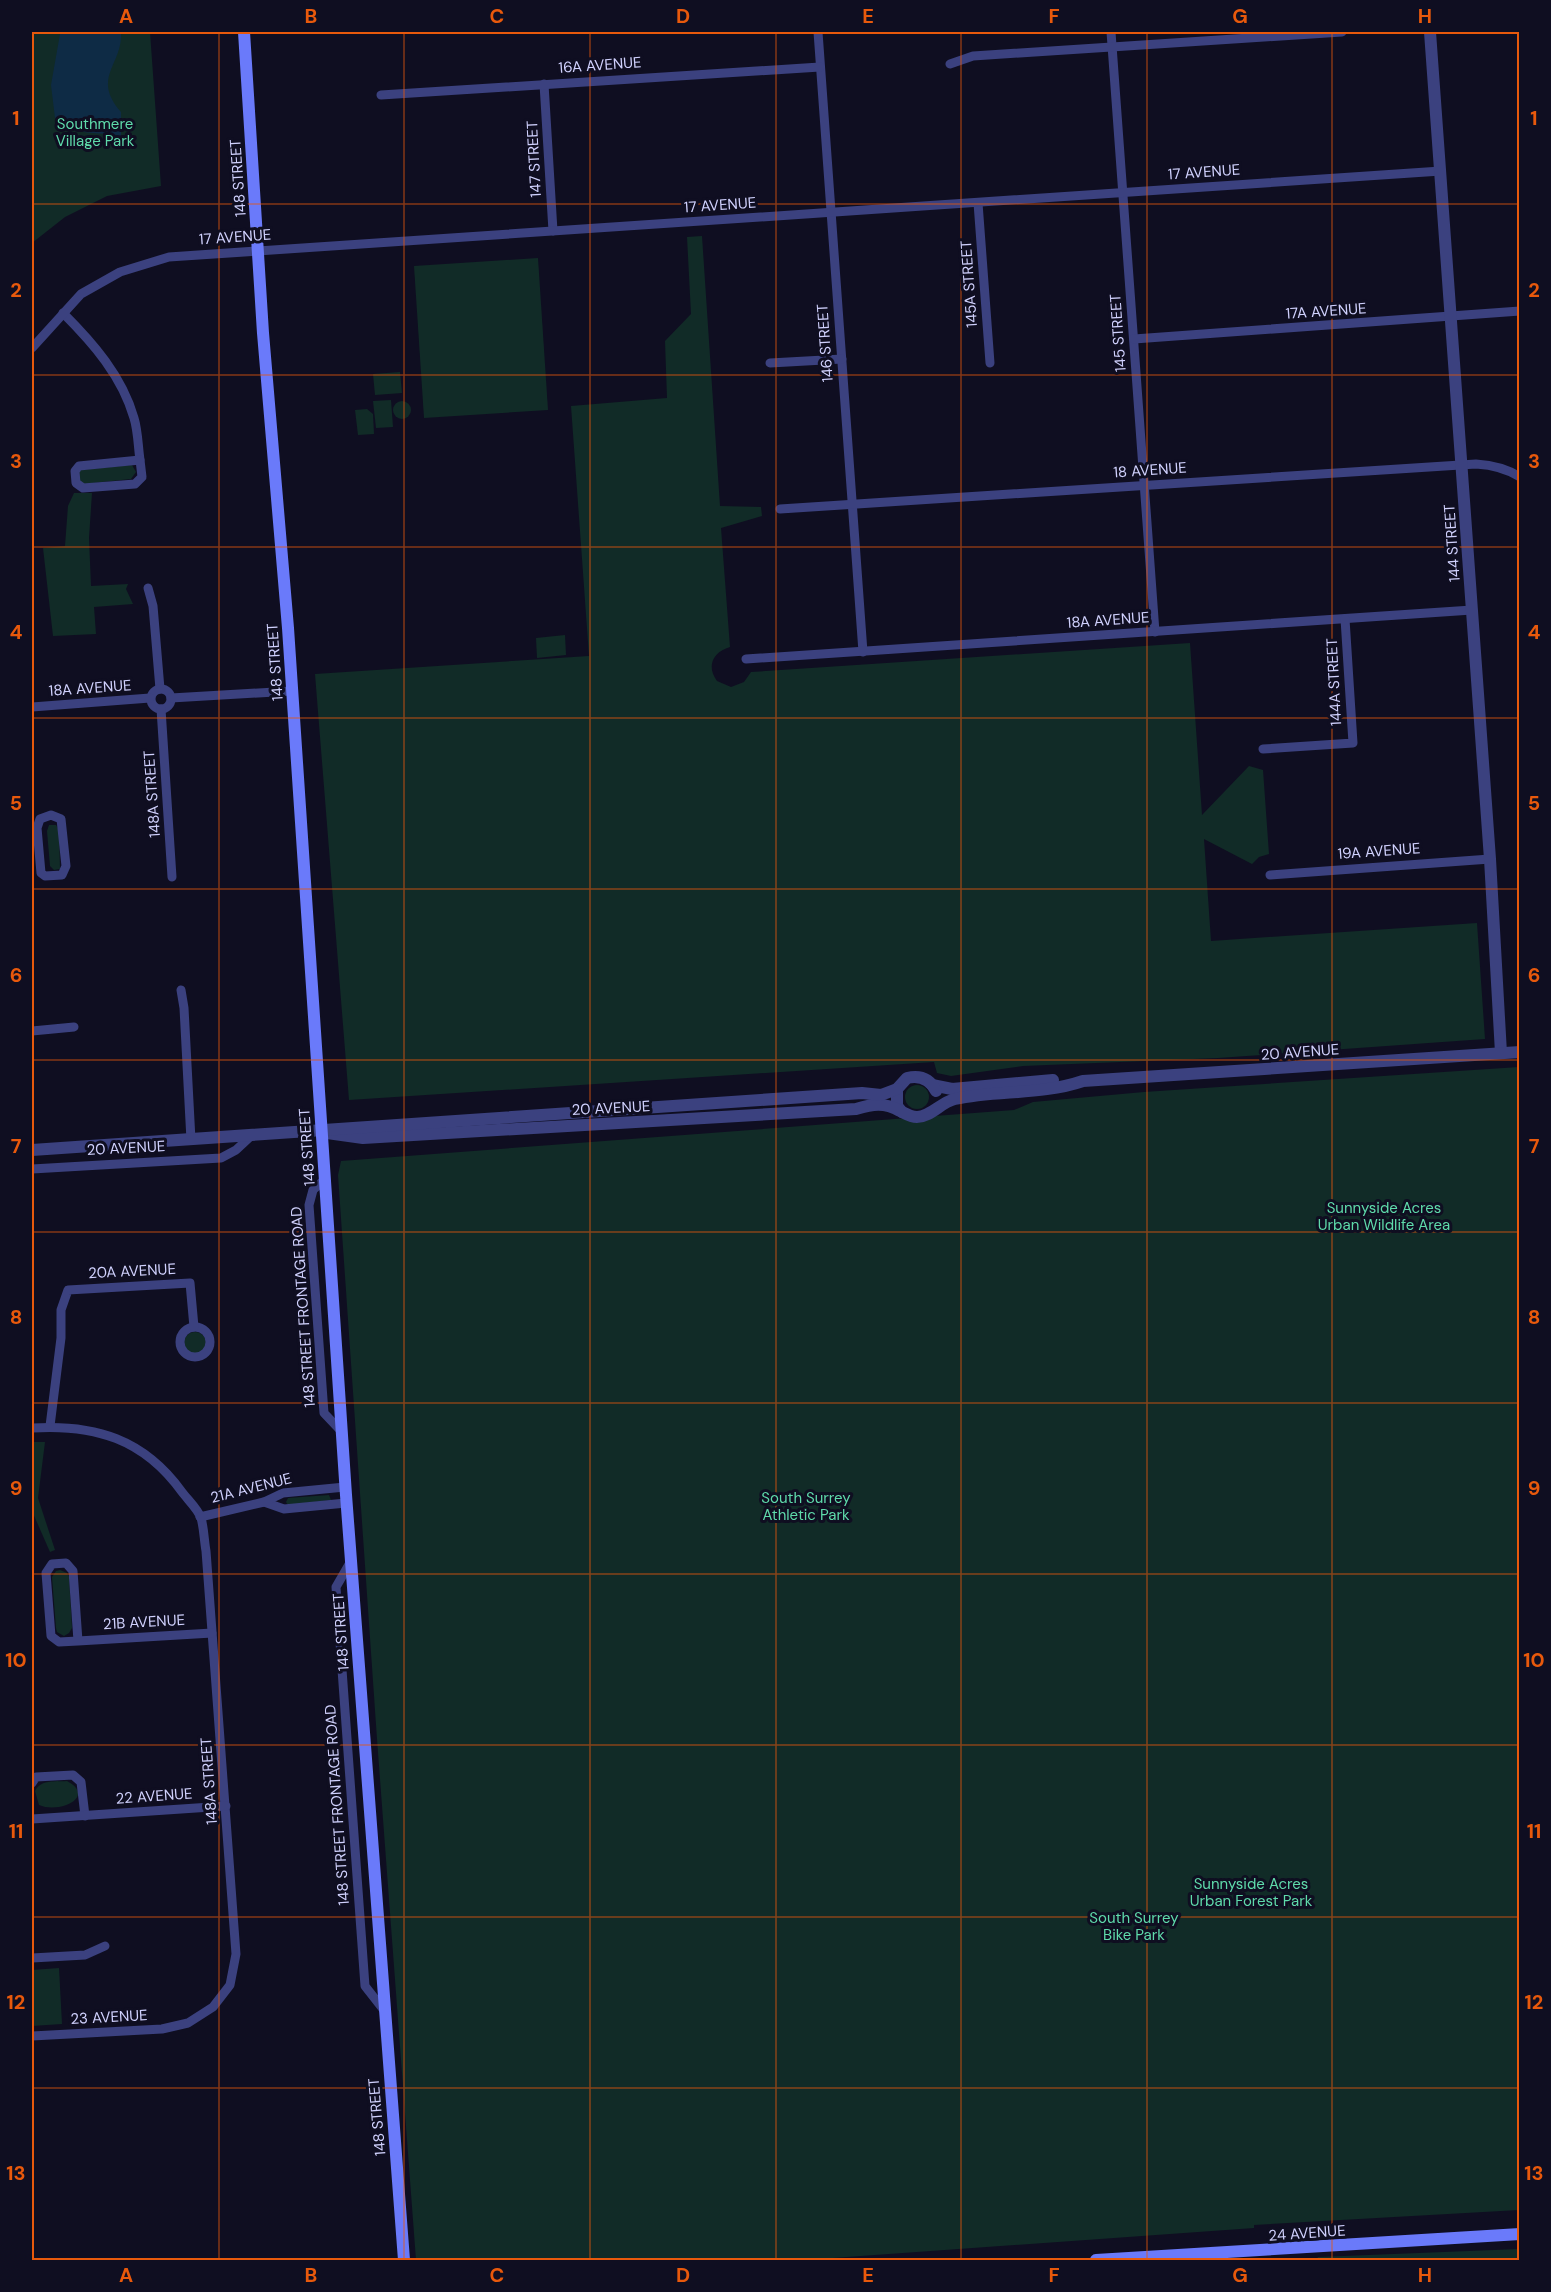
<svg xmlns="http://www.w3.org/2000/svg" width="1551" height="2292" viewBox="0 0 1551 2292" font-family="'DM Sans',sans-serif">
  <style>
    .green { fill: #112b27 }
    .water { fill: #0e2b45 }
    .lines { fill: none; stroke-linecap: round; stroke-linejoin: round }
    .minor { stroke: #3b417f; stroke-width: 9 }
    .tertiary { stroke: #3b417f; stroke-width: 12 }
    .secondary { stroke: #6a7afa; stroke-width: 12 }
    .grid { fill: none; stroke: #e8590c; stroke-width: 1.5; stroke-opacity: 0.55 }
    .labels { text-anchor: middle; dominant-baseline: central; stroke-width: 6; stroke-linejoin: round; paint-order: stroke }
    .street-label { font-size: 15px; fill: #d0d1fd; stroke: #0f0e21 }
    .park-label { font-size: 15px; fill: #5fdbab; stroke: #0f0e21 }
    .neatline { fill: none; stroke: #e8590c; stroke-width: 2 }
    .grid-label { font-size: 20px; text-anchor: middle; font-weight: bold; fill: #e8590c }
  </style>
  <rect width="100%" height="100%" fill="#0f0e21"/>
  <g class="green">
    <polygon points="32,32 150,32 161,186 107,196 65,217 32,243"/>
    <path d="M702 236 720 506 761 507 762 516 721 528 730 647C713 652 706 666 717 681L731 687 744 682 751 672 1190 643 1202 815 1249 766 1263 770 1269 854 1259 857 1252 864 1204 839 1211 941 1477 923 1485 1039 1218 1058 1023 1066 951 1076 937 1073 934 1062 349 1100 315 674 589 656 571 406 667 398 665 341 691 314 687 237Z"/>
    <polygon points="538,258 548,410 424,418 414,266"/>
    <polygon points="400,372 402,393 375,395 373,374"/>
    <polygon points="391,400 393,427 376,428 373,401"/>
    <circle cx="402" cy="410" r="9"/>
    <polygon points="367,409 373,414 374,434 358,435 355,410"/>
    <polygon points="132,465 136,472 131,479 83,484 80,482 79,470"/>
    <polygon points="74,493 92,493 89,538 91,586 128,584 126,589 133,604 94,607 96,634 53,636 43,548 65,546 68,506"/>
    <polygon points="565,635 566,655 537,658 536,638"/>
    <polygon points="49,825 56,825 59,830 60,869 54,870 50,866 47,831"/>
    <polygon points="1519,1067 1519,2210 1254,2225 1254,2228 805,2260 416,2260 377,1739 338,1175 341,1161 1014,1110 1033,1102 1144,1092"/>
    <circle cx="917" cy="1097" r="12"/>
    <circle cx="195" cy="1343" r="11"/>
    <polygon points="32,1442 45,1442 38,1498 55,1550 50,1552 32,1511"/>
    <polygon points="329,1495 331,1500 288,1505 286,1502 288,1498"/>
    <polygon points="60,1570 67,1573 69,1577 72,1628 69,1633 64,1636 57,1632 56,1628 52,1577 56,1571"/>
    <path d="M67 1781C97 1797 59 1814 39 1805L35 1791C41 1779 55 1782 67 1781Z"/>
    <polygon points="59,1968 62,2024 32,2026 32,1970"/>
    <polygon points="1519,2249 1519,2260 1316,2260 1318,2257"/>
  </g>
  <path class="water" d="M77 32H121C123 65 91 77 121 112V136C106 132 90 135 77 130 69 127 62 121 55 118L51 85 60 34H75Z"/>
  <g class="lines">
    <g class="minor">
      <polyline points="818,32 863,652"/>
      <polyline points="1111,32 1155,632"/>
      <polyline points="950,64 973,56 1342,32"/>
      <polyline points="544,84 553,231"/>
      <polyline points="381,95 820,67"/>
      <polyline points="978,203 990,363"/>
      <path d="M63 313C93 343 122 376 134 418 138 431 138 446 140 460"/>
      <polyline points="1134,339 1520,311"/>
      <polyline points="32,348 81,294 120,272 169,257 1441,171"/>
      <polyline points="770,363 842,359"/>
      <polygon points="140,460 142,477 135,484 83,488 76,483 75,471 79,466"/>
      <path d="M780 509 1476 464C1492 465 1506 468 1520 477"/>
      <polyline points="148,588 153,606 160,689"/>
      <polyline points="746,659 1472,610"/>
      <circle cx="161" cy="699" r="10"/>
      <polyline points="171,698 292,691"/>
      <polyline points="32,707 150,698"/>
      <polyline points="161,709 172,877"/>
      <polyline points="1263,749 1353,743 1345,619"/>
      <polygon points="51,815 61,819 66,866 62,875 45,876 41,873 37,828 40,819"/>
      <polyline points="1270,875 1490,859"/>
      <polyline points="181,990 184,1008 191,1140"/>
      <polyline points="32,1031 74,1027"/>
      <polyline points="32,1169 221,1158 236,1150 251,1136"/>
      <polyline points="324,1180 313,1190 309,1205 324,1413 341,1431"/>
      <circle cx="195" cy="1342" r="15"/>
      <polyline points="50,1426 61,1338 61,1310 68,1290 190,1283 194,1327"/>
      <path d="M32 1428C95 1424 144 1439 182 1492 188 1500 198 1509 201 1518 204 1528 204 1540 206 1551L236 1954 230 1985 213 2007 188 2023 162 2029 32 2036"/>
      <polyline points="264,1502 284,1509 346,1503"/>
      <polyline points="200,1517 264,1502 283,1493 345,1487"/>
      <polyline points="351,1561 336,1587 365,1986 383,2009"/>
      <polyline points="78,1641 59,1642 51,1636 46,1573 52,1564 66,1563 73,1571 78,1641 212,1633"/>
      <polyline points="32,1783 36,1777 73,1775 81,1782 85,1816"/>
      <polyline points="32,1819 226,1806"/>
      <polyline points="32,1958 85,1955 105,1946"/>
    </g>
    <g class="tertiary">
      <polyline points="1430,32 1490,859 1501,1053"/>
      <polyline points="932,1085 952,1089 1053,1080"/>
      <path d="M902 1112 897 1106V1089L907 1078C920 1075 930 1079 936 1091"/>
      <path d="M320 1132 363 1138 856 1109C873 1104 884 1102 900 1111 906 1114 911 1117 917 1117 931 1117 941 1102 955 1099 997 1090 1042 1095 1083 1081L1520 1052"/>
      <polyline points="32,1150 862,1093 881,1095 897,1089"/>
    </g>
    <g class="secondary">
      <polyline points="244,32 263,333 288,628 346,1495 404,2260"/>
      <polyline points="1096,2260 1520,2234"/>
    </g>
  </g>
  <path class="grid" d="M219 32V2260M404 32V2260M590 32V2260M776 32V2260M961 32V2260M1147 32V2260M1332 32V2260M32 204H1520M32 375H1520M32 547H1520M32 718H1520M32 889H1520M32 1060H1520M32 1232H1520M32 1403H1520M32 1574H1520M32 1745H1520M32 1917H1520M32 2088H1520"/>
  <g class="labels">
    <g class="street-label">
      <text transform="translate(600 65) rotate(-4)">16A AVENUE</text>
      <text transform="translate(534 159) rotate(-93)">147 STREET</text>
      <text transform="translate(1204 172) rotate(-4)">17 AVENUE</text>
      <text transform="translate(238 178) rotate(-94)">148 STREET</text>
      <text transform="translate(720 205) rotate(-4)">17 AVENUE</text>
      <text transform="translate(235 237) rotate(-4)">17 AVENUE</text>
      <text transform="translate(969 284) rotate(-94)">145A STREET</text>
      <text transform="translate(1326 311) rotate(-4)">17A AVENUE</text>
      <text transform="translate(1118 333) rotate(-94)">145 STREET</text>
      <text transform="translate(825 343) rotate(-94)">146 STREET</text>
      <text transform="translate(1150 470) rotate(-4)">18 AVENUE</text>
      <text transform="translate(1452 543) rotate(-94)">144 STREET</text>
      <text transform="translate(1108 620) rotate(-4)">18A AVENUE</text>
      <text transform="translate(275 662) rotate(-94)">148 STREET</text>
      <text transform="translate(1334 682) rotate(-93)">144A STREET</text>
      <text transform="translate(90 688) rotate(-4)">18A AVENUE</text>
      <text transform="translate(152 794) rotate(-94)">148A STREET</text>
      <text transform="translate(1379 851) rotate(-4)">19A AVENUE</text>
      <text transform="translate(1300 1052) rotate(-4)">20 AVENUE</text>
      <text transform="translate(611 1108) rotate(-3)">20 AVENUE</text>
      <text transform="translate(307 1147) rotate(-94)">148 STREET</text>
      <text transform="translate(126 1148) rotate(-3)">20 AVENUE</text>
      <text transform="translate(132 1271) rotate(-3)">20A AVENUE</text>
      <text transform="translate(303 1307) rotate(-94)">148 STREET FRONTAGE ROAD</text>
      <text transform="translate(251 1488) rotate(-14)">21A AVENUE</text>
      <text transform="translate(144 1622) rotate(-3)">21B AVENUE</text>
      <text transform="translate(341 1632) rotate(-94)">148 STREET</text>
      <text transform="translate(209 1781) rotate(-94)">148A STREET</text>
      <text transform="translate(154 1796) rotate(-4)">22 AVENUE</text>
      <text transform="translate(337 1805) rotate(-94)">148 STREET FRONTAGE ROAD</text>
      <text transform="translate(109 2017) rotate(-3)">23 AVENUE</text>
      <text transform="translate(377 2117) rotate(-95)">148 STREET</text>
      <text transform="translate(1307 2233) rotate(-4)">24 AVENUE</text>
    </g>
    <g class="park-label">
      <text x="95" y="124">Southmere<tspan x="95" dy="17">Village Park</tspan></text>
      <text x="1384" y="1208">Sunnyside Acres<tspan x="1384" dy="17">Urban Wildlife Area</tspan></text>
      <text x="806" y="1498">South Surrey<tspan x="806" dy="17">Athletic Park</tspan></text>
      <text x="1251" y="1884">Sunnyside Acres<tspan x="1251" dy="17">Urban Forest Park</tspan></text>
      <text x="1134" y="1918">South Surrey<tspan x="1134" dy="17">Bike Park</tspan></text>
    </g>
  </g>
  <rect width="1551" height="2292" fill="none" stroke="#0f0e21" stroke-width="66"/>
  <rect x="33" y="33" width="1485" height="2226" class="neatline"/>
  <g class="grid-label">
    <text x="126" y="23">A</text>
    <text x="311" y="23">B</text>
    <text x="497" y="23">C</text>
    <text x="683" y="23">D</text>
    <text x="868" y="23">E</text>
    <text x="1054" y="23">F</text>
    <text x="1240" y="23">G</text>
    <text x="1425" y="23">H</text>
    <text x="16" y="125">1</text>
    <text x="1534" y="125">1</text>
    <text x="16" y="297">2</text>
    <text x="1534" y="297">2</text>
    <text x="16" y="468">3</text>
    <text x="1534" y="468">3</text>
    <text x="16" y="639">4</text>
    <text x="1534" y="639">4</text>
    <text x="16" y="810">5</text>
    <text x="1534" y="810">5</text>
    <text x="16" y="982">6</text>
    <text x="1534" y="982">6</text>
    <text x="16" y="1153">7</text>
    <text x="1534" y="1153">7</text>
    <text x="16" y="1324">8</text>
    <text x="1534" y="1324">8</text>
    <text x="16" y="1495">9</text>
    <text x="1534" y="1495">9</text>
    <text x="16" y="1667">10</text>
    <text x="1534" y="1667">10</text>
    <text x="16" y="1838">11</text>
    <text x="1534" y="1838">11</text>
    <text x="16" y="2009">12</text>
    <text x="1534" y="2009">12</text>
    <text x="16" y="2180">13</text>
    <text x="1534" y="2180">13</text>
    <text x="126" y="2282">A</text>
    <text x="311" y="2282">B</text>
    <text x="497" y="2282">C</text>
    <text x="683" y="2282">D</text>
    <text x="868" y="2282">E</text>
    <text x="1054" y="2282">F</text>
    <text x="1240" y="2282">G</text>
    <text x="1425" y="2282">H</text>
  </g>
</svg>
